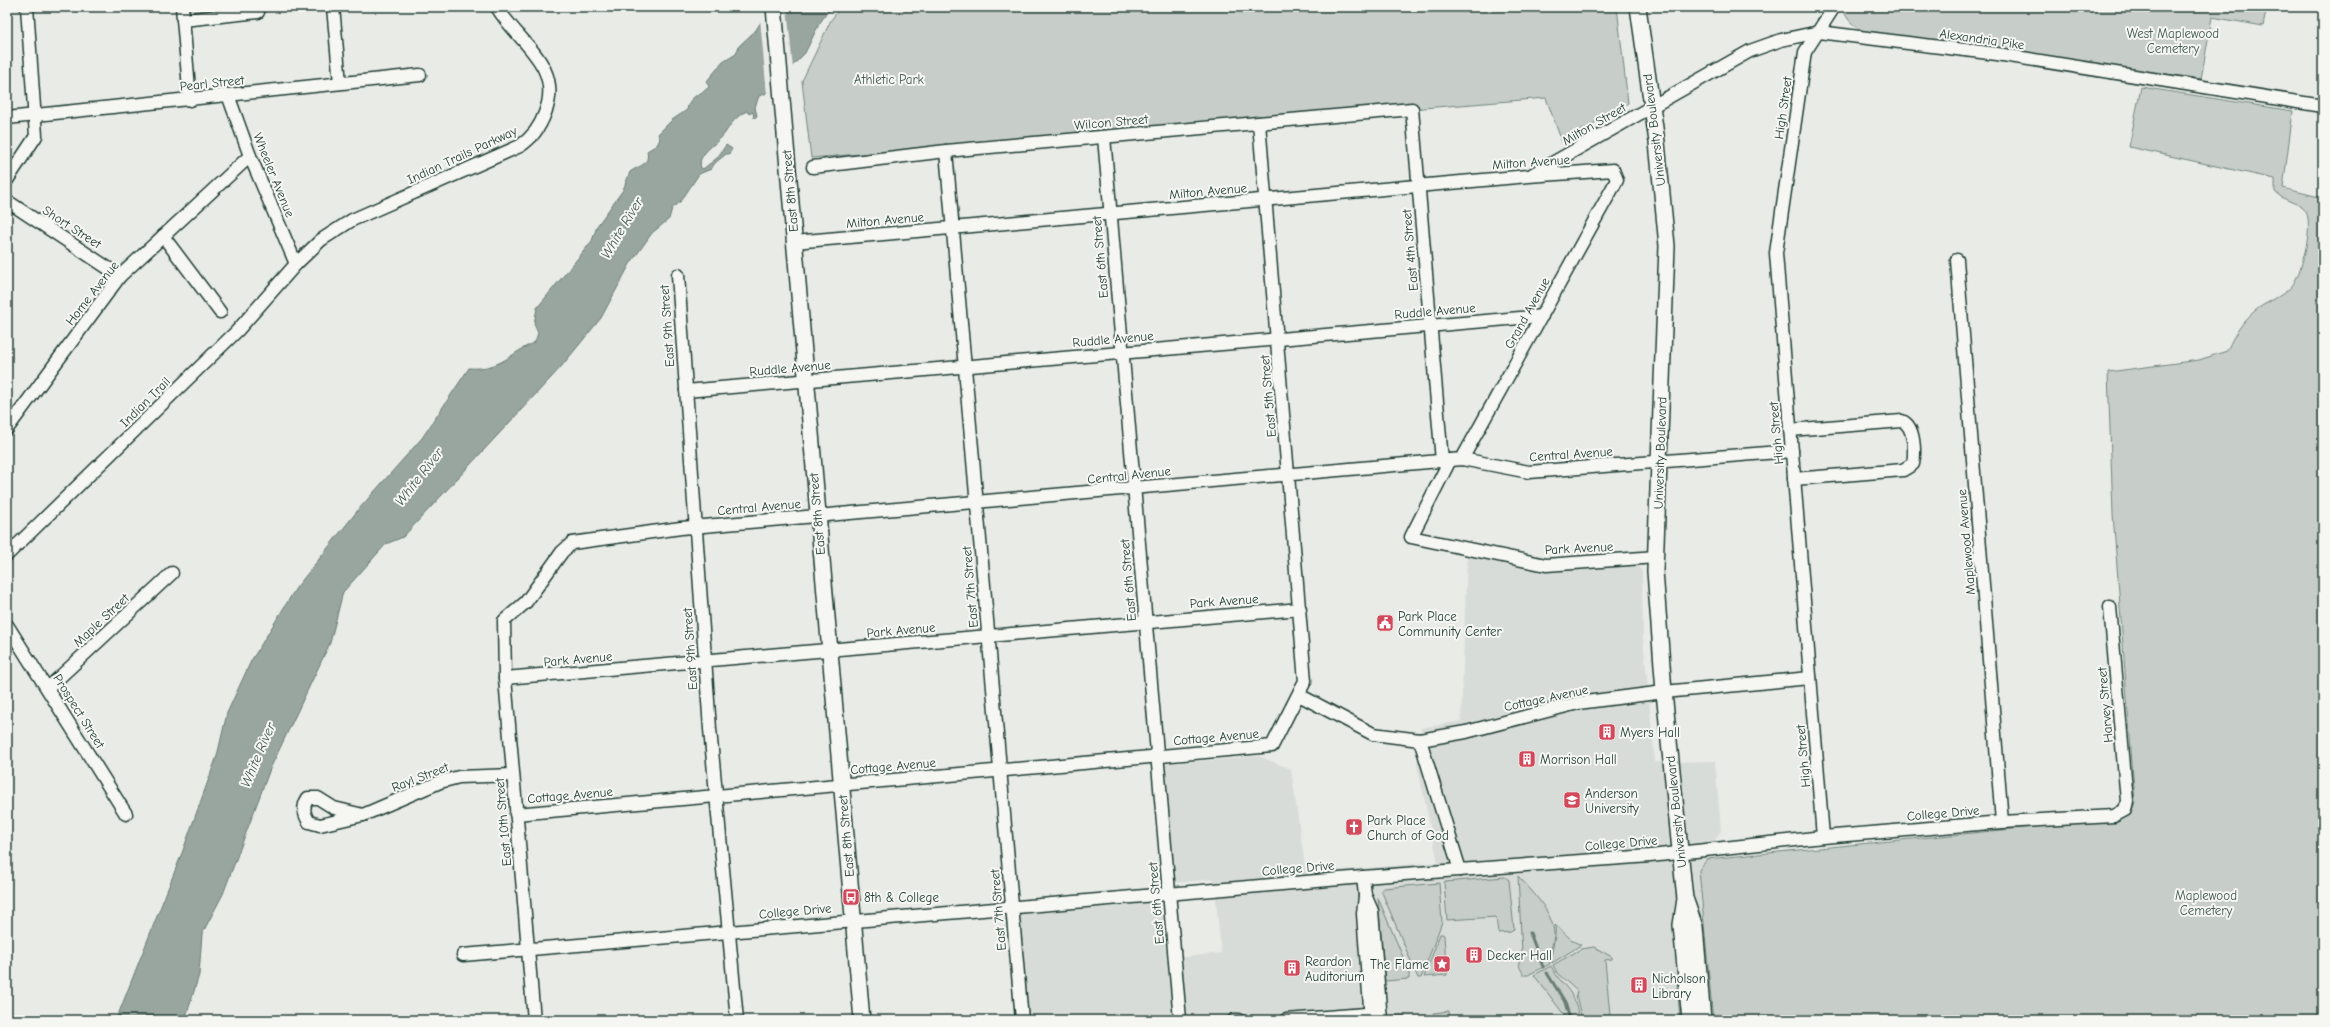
<svg xmlns="http://www.w3.org/2000/svg" width="2330" height="1027" viewBox="0 0 2330 1027" font-family="'Comic Neue',sans-serif">
  <style>
    .built { fill: #d8dcd8 }
    .green { fill: #c7cec9; stroke: #73867e }
    .water { fill: #99a6a0; stroke: #687c75 }
    .pier { fill: #e9ebe7 }
    .lines { fill: none; stroke-linecap: round; stroke-linejoin: round }
    .stream { stroke: #687c75; stroke-width: 3 }
    .minor-casing { stroke: #1f3d34; stroke-width: 15 }
    .major-casing { stroke: #1f3d34; stroke-width: 18 }
    .minor { stroke: #f6f6f2; stroke-width: 12 }
    .major { stroke: #f6f6f2; stroke-width: 15 }
    .labels { text-anchor: middle; dominant-baseline: central; stroke-width: 4; stroke-linejoin: round; paint-order: stroke }
    .park-label { font-size: 13px; fill: #415a52; stroke: #f6f6f2 }
    .street-label { font-size: 13px; fill: #1f3d34; stroke: #f6f6f2 }
    .poi-label { font-size: 13px; fill: #1f3d34; stroke: #f6f6f2; text-anchor: start }
    .water-label { font-size: 14px; font-style: italic; fill: #445c54; stroke: #f6f6f2 }
  </style>
  <rect width="100%" height="100%" fill="#e9ebe7"/>
  <filter id="ink" filterUnits="userSpaceOnUse"><feTurbulence type="fractalNoise" baseFrequency=".025" numOctaves="2"/><feDisplacementMap in="SourceGraphic" scale="8" xChannelSelector="R" yChannelSelector="G"/><feConvolveMatrix kernelMatrix="1 2 1 2 8 2 1 2 1" color-interpolation-filters="sRGB"/></filter>
  <g filter="url(#ink)">
    <polygon class="built" points="1467,556 1546,569 1637,563 1642,572 1643,637 1655,762 1715,761 1721,830 1699,870 1713,1020 1015,1020 1007,915 1161,902 1167,959 1221,953 1214,879 1175,883 1165,764 1259,756 1291,769 1306,873 1438,862 1417,765 1421,728 1461,721"/>
    <g class="green">
      <polygon points="190,7 225,7 225,12 190,15"/>
      <polygon points="841,7 1617,7 1628,103 1562,142 1546,98 811,158 802,81 831,20"/>
      <path d="M1842 7H2267L2263 26 2212 17 2201 79 1871 33C1856 30 1847 21 1842 7Z"/>
      <path d="M2141 87 2293 111 2283 188 2323 198V1020H1713L1699 870 1707 859 2115 819C2128 817 2131 814 2135 802L2113 514 2108 372 2199 360 2227 351C2235 332 2247 314 2265 304 2274 299 2283 295 2291 287 2301 277 2316 220 2304 209 2296 202 2284 201 2275 192V179L2129 147Z"/>
      <path d="M1518 876C1531 890 1553 912 1554 933 1554 944 1548 953 1550 964L1528 975H1524C1517 963 1518 965 1522 953Z"/>
      <polygon points="1505,877 1509,880 1514,929 1511,932 1498,933 1496,917 1447,920 1444,882"/>
      <polygon points="1439,883 1442,922 1421,978 1418,978 1381,890 1384,888"/>
      <polygon points="1378,898 1409,971 1409,979 1385,981"/>
      <path d="M1555 925 1573 941 1581 945 1552 963C1550 950 1557 938 1555 925Z"/>
      <polygon points="1440,934 1443,934 1444,936 1447,975 1424,977"/>
      <polygon points="1594,947 1612,957 1612,959 1605,960 1610,1015 1606,1020 1582,1020 1576,995 1577,991 1557,973 1553,965 1581,949"/>
      <path d="M1551 966C1562 988 1578 991 1578 1020H1568L1534 975Z"/>
      <polygon points="1680,971 1687,1020 1680,1020 1677,983"/>
      <polygon points="1449,1011 1450,1020 1436,1020 1433,1013"/>
      <polygon points="1405,1015 1404,1020 1390,1020 1392,1016"/>
    </g>
    <path class="water" d="M770 7H831L819 24 805 53 765 94 759 96 755 107 757 116 754 118 753 112 749 114 747 111C736 116 731 124 725 133 719 142 705 149 701 159 700 161 700 165 701 168L703 169 717 158 726 145 732 149 729 154H726L715 163 711 169 699 174 681 201 672 208 669 219 652 233 630 264 601 318 561 367 403 537 386 544 343 592 330 643 270 769 223 894 202 934 199 975 185 1020H116L182 853 217 756 227 713 251 661 296 588 358 510 422 438 469 368C501 370 509 354 535 342L538 333 534 324 537 308 592 241 597 226 623 190 630 172C639 165 650 166 647 151L657 145 660 139 658 134 672 120 687 110C689 96 698 96 708 88L709 86 706 82 723 62 736 54 739 46 756 30Z"/>
    <polygon class="pier" points="767,7 787,7 793,69 767,95 760,19"/>
    <g class="lines">
      <g class="stream">
        <polyline points="1530,933 1543,967"/>
        <polyline points="1547,973 1565,1002 1570,1020"/>
      </g>
      <defs>
        <g id="minor">
          <polyline points="182,7 190,100"/>
          <polyline points="333,7 340,83"/>
          <polyline points="183,20 258,12"/>
          <polyline points="228,95 250,156 296,264"/>
          <polyline points="7,118 420,75"/>
          <polyline points="1104,137 1180,1020"/>
          <polyline points="946,151 1022,1020"/>
          <polyline points="813,167 946,151 1412,109 1442,461"/>
          <polyline points="1533,174 1750,51 1781,40 1819,32 1997,54 2323,106"/>
          <polyline points="7,180 36,136 27,7"/>
          <polyline points="7,201 120,276"/>
          <polyline points="163,236 220,312"/>
          <polyline points="794,242 1528,176 1613,170 1617,180 1462,459"/>
          <polyline points="1957,260 2002,822"/>
          <polyline points="678,275 710,729 737,1020"/>
          <polyline points="686,391 1542,316"/>
          <polyline points="7,429 120,276 250,156"/>
          <path d="M1790 430 1902 421C1915 426 1915 453 1913 464L1903 470 1794 479"/>
          <polyline points="1450,460 1411,537 1546,565 1656,557"/>
          <path d="M7 555 237 331 296 264 321 240 352 220 520 146C532 138 540 127 545 113 564 65 517 42 497 7"/>
          <polyline points="7,625 126,814"/>
          <polyline points="505,678 1300,609"/>
          <polyline points="48,688 172,573"/>
          <polyline points="1299,695 1373,734 1420,740 1466,732 1578,703 1664,692 1810,678"/>
          <polyline points="1420,740 1460,870"/>
          <path d="M308 798H318L334 808 363 815 320 825 309 822C304 814 302 807 308 798Z"/>
          <polyline points="516,814 1272,746 1305,681 1259,123"/>
          <polyline points="363,815 440,782 459,777 513,775"/>
          <polyline points="1823,837 1776,253 1805,52 1834,7"/>
          <polyline points="1363,877 1365,895 1372,911 1381,1020"/>
          <polyline points="1365,896 1363,914 1371,1020"/>
          <polyline points="463,955 1363,877 1650,856 1823,837 2002,822 2114,816 2125,810 2127,801 2110,607"/>
          <polyline points="534,1020 505,678 504,621 526,602 562,552 572,543 681,528 1462,459 1529,472 1792,451"/>
          <polyline points="1234,1020 1239,1020"/>
          <polyline points="1286,1020 1379,1013"/>
        </g>
        <g id="major">
          <polyline points="774,7 862,1020"/>
          <polyline points="1638,7 1657,142 1667,246 1655,571 1664,692 1685,899 1681,925 1690,1020"/>
          <polyline points="1686,901 1695,927 1703,1020"/>
        </g>
      </defs>
      <use href="#minor" class="minor-casing"/>
      <use href="#major" class="major-casing"/>
      <use href="#minor" class="minor"/>
      <use href="#major" class="major"/>
    </g>
  </g>
  <defs>
    <symbol id="civic-square" viewBox="-11 -11 22 22"><rect x="-9" y="-9" width="18" height="18" rx="4" fill="#d1495b" stroke="#f6f6f2"/><path d="M-.6-6.5H3V-4.5H.6V-3L4-1V1h2V6H-6V1h2V-1L-.6-3ZM-1.2 2.5V6h2.4V2.5Z" fill="#fff"/></symbol>
    <symbol id="building-square" viewBox="-11 -11 22 22"><rect x="-9" y="-9" width="18" height="18" rx="4" fill="#d1495b" stroke="#f6f6f2"/><path d="M-4-6H4V6H1V3H-1V6H-4ZM-2.5-4.3h1.7v1.8h-1.7ZM.8-4.3h1.7v1.8H.8ZM-2.5-1h1.7V.8h-1.7ZM.8-1h1.7V.8H.8Z" fill="#fff"/></symbol>
    <symbol id="university-square" viewBox="-11 -11 22 22"><rect x="-9" y="-9" width="18" height="18" rx="4" fill="#d1495b" stroke="#f6f6f2"/><path d="M0-5L7-2L0 1L-7-2ZM-4 1L0 2.5L4 1V4Q0 6-4 4Z" fill="#fff"/></symbol>
    <symbol id="church-square" viewBox="-11 -11 22 22"><rect x="-9" y="-9" width="18" height="18" rx="4" fill="#d1495b" stroke="#f6f6f2"/><path d="M-1.2-6h2.4v3.5h3.3v2.4h-3.3V6h-2.4V-.1h-3.3v-2.4h3.3Z" fill="#fff"/></symbol>
    <symbol id="bus-square" viewBox="-11 -11 22 22"><rect x="-9" y="-9" width="18" height="18" rx="4" fill="#d1495b" stroke="#f6f6f2"/><path d="M-5-6H5V4H4V6H2V4H-2V6H-4V4H-5ZM-3.5-4V0h7V-4ZM-3.5 1.2v1.5H-2V1.2ZM2 1.2v1.5H3.5V1.2Z" fill="#fff"/></symbol>
    <symbol id="sight-square" viewBox="-11 -11 22 22"><rect x="-9" y="-9" width="18" height="18" rx="4" fill="#d1495b" stroke="#f6f6f2"/><path d="M0-6L1.8-2.2L6-1.7L2.9 1.2L3.7 5.4L0 3.3L-3.7 5.4L-2.9 1.2L-6-1.7L-1.8-2.2Z" fill="#fff"/></symbol>
  </defs>
  <g fill-rule="evenodd">
    <use href="#civic-square" x="1375" y="613" width="20" height="20"/>
    <use href="#building-square" x="1597" y="722" width="20" height="20"/>
    <use href="#building-square" x="1517" y="749" width="20" height="20"/>
    <use href="#university-square" x="1562" y="790" width="20" height="20"/>
    <use href="#church-square" x="1344" y="817" width="20" height="20"/>
    <use href="#bus-square" x="841" y="887" width="20" height="20"/>
    <use href="#building-square" x="1464" y="945" width="20" height="20"/>
    <use href="#sight-square" x="1432" y="954" width="20" height="20"/>
    <use href="#building-square" x="1282" y="958" width="20" height="20"/>
    <use href="#building-square" x="1629" y="975" width="20" height="20"/>
  </g>
  <g class="labels">
    <g class="park-label">
      <text x="2173" y="33">West Maplewood<tspan x="2173" dy="15">Cemetery</tspan></text>
      <text x="889" y="79">Athletic Park</text>
      <text x="2206" y="895">Maplewood<tspan x="2206" dy="15">Cemetery</tspan></text>
    </g>
    <g class="street-label">
      <text transform="translate(1982 39) rotate(8)">Alexandria Pike</text>
      <text transform="translate(212 83) rotate(-6)">Pearl Street</text>
      <text transform="translate(1783 108) rotate(-82)">High Street</text>
      <text transform="translate(1111 122) rotate(-5)">Wilcon Street</text>
      <text transform="translate(1594 124) rotate(-30)">Milton Street</text>
      <text transform="translate(1654 130) rotate(-97)">University Boulevard</text>
      <text transform="translate(462 155) rotate(-25)">Indian Trails Parkway</text>
      <text transform="translate(1531 162) rotate(-4)">Milton Avenue</text>
      <text transform="translate(274 175) rotate(68)">Wheeler Avenue</text>
      <text transform="translate(790 191) rotate(-95)">East 8th Street</text>
      <text transform="translate(1208 191) rotate(-5)">Milton Avenue</text>
      <text transform="translate(885 220) rotate(-5)">Milton Avenue</text>
      <text transform="translate(72 227) rotate(33)">Short Street</text>
      <text transform="translate(1410 250) rotate(-95)">East 4th Street</text>
      <text transform="translate(1100 257) rotate(-95)">East 6th Street</text>
      <text transform="translate(92 293) rotate(-52)">Home Avenue</text>
      <text transform="translate(1435 311) rotate(-5)">Ruddle Avenue</text>
      <text transform="translate(1527 313) rotate(-61)">Grand Avenue</text>
      <text transform="translate(667 326) rotate(-94)">East 9th Street</text>
      <text transform="translate(1113 339) rotate(-5)">Ruddle Avenue</text>
      <text transform="translate(790 368) rotate(-5)">Ruddle Avenue</text>
      <text transform="translate(1268 396) rotate(-95)">East 5th Street</text>
      <text transform="translate(145 402) rotate(-45)">Indian Trail</text>
      <text transform="translate(1776 433) rotate(-95)">High Street</text>
      <text transform="translate(1660 453) rotate(-88)">University Boulevard</text>
      <text transform="translate(1571 454) rotate(-4)">Central Avenue</text>
      <text transform="translate(1129 475) rotate(-6)">Central Avenue</text>
      <text transform="translate(759 507) rotate(-5)">Central Avenue</text>
      <text transform="translate(817 514) rotate(-95)">East 8th Street</text>
      <text transform="translate(1966 542) rotate(-95)">Maplewood Avenue</text>
      <text transform="translate(1579 548) rotate(-3)">Park Avenue</text>
      <text transform="translate(1128 580) rotate(-95)">East 6th Street</text>
      <text transform="translate(970 587) rotate(-95)">East 7th Street</text>
      <text transform="translate(1224 601) rotate(-4)">Park Avenue</text>
      <text transform="translate(101 620) rotate(-43)">Maple Street</text>
      <text transform="translate(901 630) rotate(-5)">Park Avenue</text>
      <text transform="translate(690 649) rotate(-94)">East 9th Street</text>
      <text transform="translate(578 659) rotate(-5)">Park Avenue</text>
      <text transform="translate(1546 698) rotate(-12)">Cottage Avenue</text>
      <text transform="translate(2105 705) rotate(-95)">Harvey Street</text>
      <text transform="translate(79 711) rotate(58)">Prospect Street</text>
      <text transform="translate(1216 737) rotate(-5)">Cottage Avenue</text>
      <text transform="translate(1803 756) rotate(-95)">High Street</text>
      <text transform="translate(893 766) rotate(-5)">Cottage Avenue</text>
      <text transform="translate(420 777) rotate(-21)">Rayl Street</text>
      <text transform="translate(570 795) rotate(-5)">Cottage Avenue</text>
      <text transform="translate(1676 812) rotate(-96)">University Boulevard</text>
      <text transform="translate(1943 813) rotate(-5)">College Drive</text>
      <text transform="translate(503 822) rotate(-95)">East 10th Street</text>
      <text transform="translate(846 836) rotate(-95)">East 8th Street</text>
      <text transform="translate(1621 843) rotate(-5)">College Drive</text>
      <text transform="translate(1298 868) rotate(-5)">College Drive</text>
      <text transform="translate(1156 903) rotate(-95)">East 6th Street</text>
      <text transform="translate(998 910) rotate(-95)">East 7th Street</text>
      <text transform="translate(795 911) rotate(-5)">College Drive</text>
    </g>
    <g class="poi-label">
      <text x="1398" y="616">Park Place<tspan x="1398" dy="15">Community Center</tspan></text>
      <text x="1620" y="732">Myers Hall</text>
      <text x="1540" y="759">Morrison Hall</text>
      <text x="1585" y="793">Anderson<tspan x="1585" dy="15">University</tspan></text>
      <text x="1367" y="820">Park Place<tspan x="1367" dy="15">Church of God</tspan></text>
      <text x="864" y="897">8th &amp; College</text>
      <text x="1487" y="955">Decker Hall</text>
      <text x="1305" y="961">Reardon<tspan x="1305" dy="15">Auditorium</tspan></text>
      <text x="1429" y="964" text-anchor="end">The Flame</text>
      <text x="1652" y="978">Nicholson<tspan x="1652" dy="15">Library</tspan></text>
    </g>
    <g class="water-label">
      <text transform="translate(622 228) rotate(-59)">White River</text>
      <text transform="translate(419 477) rotate(-52)">White River</text>
      <text transform="translate(258 755) rotate(-67)">White River</text>
    </g>
  </g>
  <rect width="2330" height="1027" fill="none" stroke="#f6f6f2" stroke-width="24"/>
  <rect x="12" y="12" width="2306" height="1003" fill="none" stroke="#1f3d34" stroke-width="1.5" filter="url(#ink)"/>
</svg>
